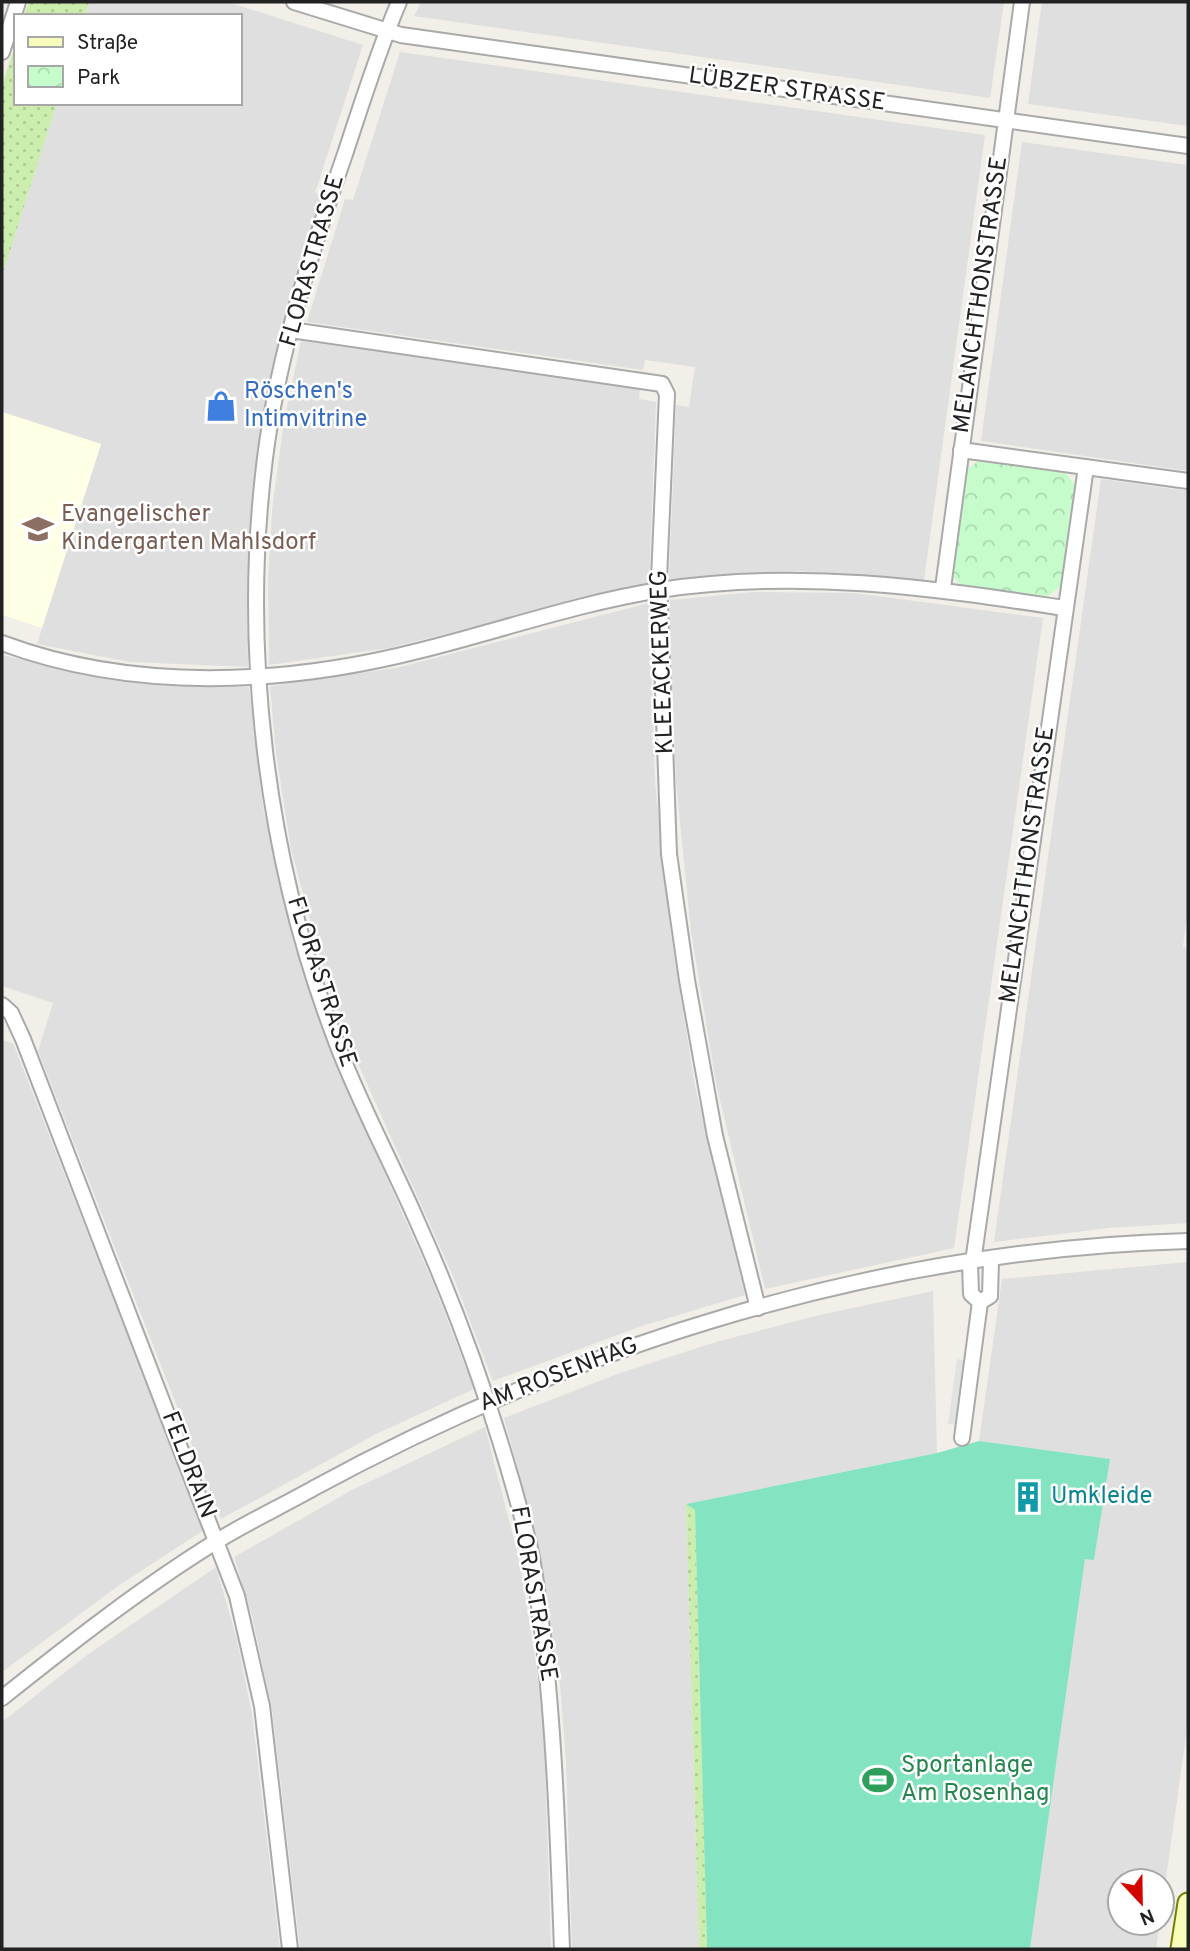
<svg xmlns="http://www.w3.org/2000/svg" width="1190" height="1951" viewBox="0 0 1190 1951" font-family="Overpass,sans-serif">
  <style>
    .residential { fill: #e0dfdf }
    .education { fill: #feffe5 }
    .grass { fill: url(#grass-dots) }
    .park { fill: url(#park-crowns) }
    .pitch { fill: #84e4c1 }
    .parking { fill: #e2e2e2 }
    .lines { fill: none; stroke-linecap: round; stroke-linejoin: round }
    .minor-casing { stroke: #a9a9a9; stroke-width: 18 }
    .secondary-casing { stroke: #718200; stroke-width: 23 }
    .minor { stroke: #fff; stroke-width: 14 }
    .secondary { stroke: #f8fdbc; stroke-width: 19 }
    .labels { text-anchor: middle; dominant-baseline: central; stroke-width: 5; stroke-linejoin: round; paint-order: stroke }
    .street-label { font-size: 24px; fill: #222; stroke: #fff }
    .shop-label { font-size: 24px; fill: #366cbe; stroke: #fff; text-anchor: start }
    .education-label { font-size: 24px; fill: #785e54; stroke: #fff; text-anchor: start }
    .culture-label { font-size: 24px; fill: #0d838f; stroke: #fff; text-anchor: start }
    .leisure-label { font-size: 24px; fill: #27864d; stroke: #fff; text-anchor: start }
  </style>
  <defs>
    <pattern id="grass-dots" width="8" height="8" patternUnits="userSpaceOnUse" patternTransform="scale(1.75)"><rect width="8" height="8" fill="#cbedad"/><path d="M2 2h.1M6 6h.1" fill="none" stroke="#aecb95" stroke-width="1.8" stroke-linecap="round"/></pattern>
    <pattern id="park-crowns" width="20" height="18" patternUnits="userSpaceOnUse" patternTransform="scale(1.75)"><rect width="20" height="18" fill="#c6fccb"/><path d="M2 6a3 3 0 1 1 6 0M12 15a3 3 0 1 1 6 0" fill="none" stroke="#aad8ae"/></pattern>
  </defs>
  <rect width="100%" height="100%" fill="#f2efe8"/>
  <g class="residential">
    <polygon points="89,2 228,2 363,45 315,193 325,195 258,464 247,583 248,667 130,662 37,644 101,444 2,412 2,276 57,103 240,103 240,16 85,16"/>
    <polygon points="421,2 1004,2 990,98 414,16"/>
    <polygon points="1042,2 1188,2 1188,126 1028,104"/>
    <polygon points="400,52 985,135 924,580 797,571 669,580 676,405 689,407 695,367 645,360 643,370 307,322 345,199 353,200"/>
    <polygon points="1022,142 1188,165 1188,471 981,441"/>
    <polygon points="301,341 640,389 639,399 656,402 649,583 389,648 269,665 268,579 272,510 284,421"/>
    <polygon points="1101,479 1188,491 1188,908 1183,947 1188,948 1188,1223 1109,1228 994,1242"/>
    <polygon points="754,592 855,593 1043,618 954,1248 765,1289 716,1083 691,932 676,781 669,625 670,600"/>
    <polygon points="649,603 655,782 671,935 695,1086 745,1295 642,1326 493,1381 453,1276 360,1068 327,982 291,849 276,753 270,686 396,668"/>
    <polygon points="2,655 106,679 173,686 249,687 263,807 294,944 323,1032 434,1285 474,1389 376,1434 221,1519 38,1051 53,1003 2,986"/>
    <polygon points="2,1040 13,1043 204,1530 118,1586 2,1672"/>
    <polygon points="1188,1262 1188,1722 1162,1907 1162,1881 1120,1881 1120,1923 1160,1923 1156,1949 1030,1949 1085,1558 1094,1560 1109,1459 979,1441 1002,1279"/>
    <polygon points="933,1291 937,1453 686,1504 699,1949 572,1949 566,1761 560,1685 536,1536 504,1418 620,1373 716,1342 815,1316"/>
    <polygon points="485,1427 520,1563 536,1664 544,1732 551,1949 300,1949 272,1709 252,1616 234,1557 352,1490"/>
    <polygon points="216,1567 237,1640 252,1714 280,1949 2,1949 2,1722 87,1655"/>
  </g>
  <polygon class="education" points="2,412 101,444 42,628 2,615"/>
  <g class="grass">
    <polygon points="29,2 89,2 85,16 24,16"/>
    <polygon points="16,42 16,103 57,103 2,276 2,86"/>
    <polygon points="686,1504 695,1510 707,1949 699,1949"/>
  </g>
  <polygon class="park" points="980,460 1065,472 1077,487 1062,585 1047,597 961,585 953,577 965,471"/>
  <polygon class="pitch" points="979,1441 1110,1459 1094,1560 1085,1559 1030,1949 707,1949 695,1510 686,1504 937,1453"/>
  <polygon class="parking" points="957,1359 968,1361 959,1425 948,1424"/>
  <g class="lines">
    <defs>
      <g id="minor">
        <polyline points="294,2 401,35 1188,146"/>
        <path d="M399 2C378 51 362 103 345 154 311 252 278 355 265 458 241 649 266 856 334 1036 357 1099 390 1159 417 1221 463 1323 499 1428 527 1536 536 1568 538 1603 543 1636 555 1740 558 1844 562 1949"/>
        <polyline points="2,52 18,2"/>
        <polyline points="291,330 662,384 667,394 659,579 669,854 687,980 715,1136 758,1308"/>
        <polyline points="961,450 1188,481"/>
        <polyline points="943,588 1022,2"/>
        <path d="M2 643C133 692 284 685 418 651 499 631 578 603 660 590 799 569 927 587 1064 608"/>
        <polyline points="2,1005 11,1013 23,1039 237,1596 262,1706 290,1949"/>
        <polyline points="973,1262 1086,467"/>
        <polyline points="970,1263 971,1294 980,1302"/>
        <polyline points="980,1302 990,1296 991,1260"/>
        <polyline points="962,1438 980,1302"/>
        <path d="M2 1698C71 1643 141 1588 217 1541 248 1522 282 1506 314 1488 581 1343 883 1249 1188 1241"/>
      </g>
      <polyline id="secondary" points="1181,1949 1188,1903"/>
    </defs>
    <use href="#minor" class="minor-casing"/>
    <use href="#secondary" class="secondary-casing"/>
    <use href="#minor" class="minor"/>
    <use href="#secondary" class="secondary"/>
  </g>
  <defs>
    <symbol id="shop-bare" viewBox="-9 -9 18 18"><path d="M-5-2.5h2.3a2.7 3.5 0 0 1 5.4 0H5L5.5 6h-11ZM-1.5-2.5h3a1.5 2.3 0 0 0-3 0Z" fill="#3f7fe0" stroke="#fff" stroke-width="2.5" paint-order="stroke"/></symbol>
    <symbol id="school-bare" viewBox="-9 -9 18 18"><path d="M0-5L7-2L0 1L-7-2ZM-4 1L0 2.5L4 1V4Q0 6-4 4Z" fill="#8d6e63" stroke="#fff" stroke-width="2.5" paint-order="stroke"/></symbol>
    <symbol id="building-bare" viewBox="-9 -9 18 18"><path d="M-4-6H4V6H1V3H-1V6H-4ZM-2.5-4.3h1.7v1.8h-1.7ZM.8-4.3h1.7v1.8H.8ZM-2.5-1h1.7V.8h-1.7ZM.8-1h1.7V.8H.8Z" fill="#0f9aa8" stroke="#fff" stroke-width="2.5" paint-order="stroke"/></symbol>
    <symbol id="stadium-bare" viewBox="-9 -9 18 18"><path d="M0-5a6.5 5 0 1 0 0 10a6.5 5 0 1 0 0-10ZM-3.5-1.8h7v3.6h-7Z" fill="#2e9e5b" stroke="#fff" stroke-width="2.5" paint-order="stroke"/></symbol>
  </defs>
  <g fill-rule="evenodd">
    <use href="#shop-bare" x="199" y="384" width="44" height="44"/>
    <use href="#school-bare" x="16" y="507" width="44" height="44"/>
    <use href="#building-bare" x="1006" y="1475" width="44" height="44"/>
    <use href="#stadium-bare" x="856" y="1758" width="44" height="44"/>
  </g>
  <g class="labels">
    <g class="street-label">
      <text transform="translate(787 90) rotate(8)">LÜBZER STRASSE</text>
      <text transform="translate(313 261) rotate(-74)">FLORASTRASSE</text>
      <text transform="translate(981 295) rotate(-82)">MELANCHTHONSTRASSE</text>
      <text transform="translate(663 662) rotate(-92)">KLEEACKERWEG</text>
      <text transform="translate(1028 865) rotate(-82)">MELANCHTHONSTRASSE</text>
      <text transform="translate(321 982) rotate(72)">FLORASTRASSE</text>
      <text transform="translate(559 1375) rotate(-21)">AM ROSENHAG</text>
      <text transform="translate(188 1465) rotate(69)">FELDRAIN</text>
      <text transform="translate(533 1594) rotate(80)">FLORASTRASSE</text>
    </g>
    <g class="shop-label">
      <text x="244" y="392">Röschen's<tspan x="244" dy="28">Intimvitrine</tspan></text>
    </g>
    <g class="education-label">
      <text x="61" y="515">Evangelischer<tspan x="61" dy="28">Kindergarten Mahlsdorf</tspan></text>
    </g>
    <g class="culture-label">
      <text x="1051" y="1497">Umkleide</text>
    </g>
    <g class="leisure-label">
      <text x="901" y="1766">Sportanlage<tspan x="901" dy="28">Am Rosenhag</tspan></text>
    </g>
  </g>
  <rect width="1190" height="1951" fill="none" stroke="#222222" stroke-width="7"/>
  <rect x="14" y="14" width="228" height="91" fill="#ffffff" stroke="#a7a7a7" stroke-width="2"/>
  <rect x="28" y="37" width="35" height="10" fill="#f8fdbc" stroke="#a7a7a7" stroke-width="2"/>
  <text x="77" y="49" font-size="21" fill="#222222">Straße</text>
  <rect x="28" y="66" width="35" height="21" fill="url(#park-crowns)" stroke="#a7a7a7" stroke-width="2"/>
  <text x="77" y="84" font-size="21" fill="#222222">Park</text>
  <g transform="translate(1141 1902) rotate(158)"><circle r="33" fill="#ffffff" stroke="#a7a7a7" stroke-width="2"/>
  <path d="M0-5L12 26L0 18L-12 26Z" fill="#d40500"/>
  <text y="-10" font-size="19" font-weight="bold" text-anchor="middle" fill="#222222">N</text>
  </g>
</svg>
